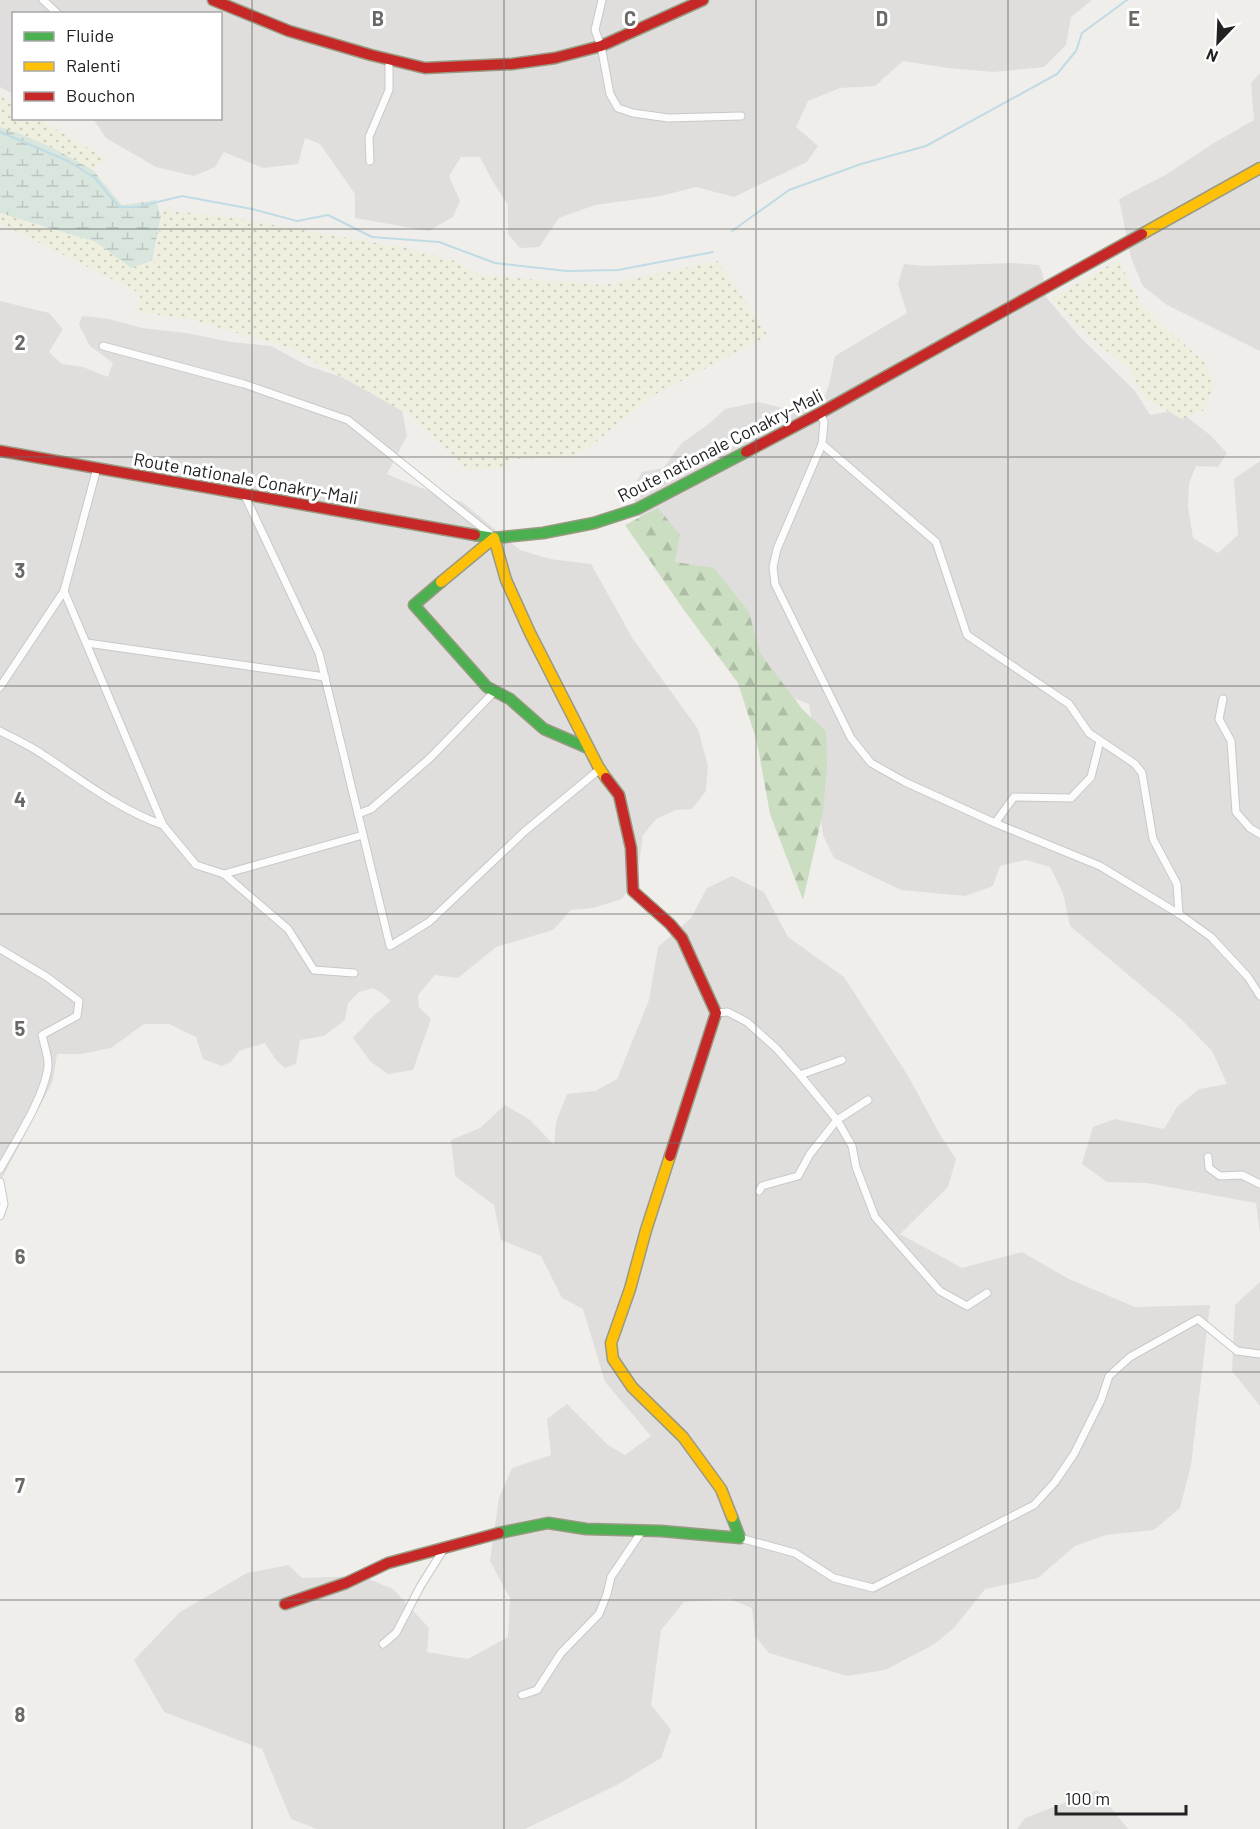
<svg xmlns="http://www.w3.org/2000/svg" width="1260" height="1829" viewBox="0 0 1260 1829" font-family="Barlow,sans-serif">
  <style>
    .residential { fill: #dfdedc }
    .farmland { fill: url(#farmland-dots) }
    .forest { fill: url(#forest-firs) }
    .wetland { fill: url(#wetland-marsh) }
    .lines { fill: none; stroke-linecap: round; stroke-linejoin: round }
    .stream { stroke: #bfdbe3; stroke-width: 2 }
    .street-casing { stroke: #c9c8c7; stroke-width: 9 }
    .fast-casing { stroke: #999a82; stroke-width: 13 }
    .slow-casing { stroke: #999a82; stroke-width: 13 }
    .jam-casing { stroke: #999a82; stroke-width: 13 }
    .street { stroke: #fdfcfc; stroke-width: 7 }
    .fast { stroke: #4caf50; stroke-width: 10 }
    .slow { stroke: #ffc107; stroke-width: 10 }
    .jam { stroke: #c62828; stroke-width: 10 }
    .grid { fill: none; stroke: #6a6968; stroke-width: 1.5; stroke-opacity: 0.55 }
    .labels { text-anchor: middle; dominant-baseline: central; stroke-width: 6; stroke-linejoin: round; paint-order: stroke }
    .street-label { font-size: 18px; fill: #222; stroke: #fff }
    .grid-label { font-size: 20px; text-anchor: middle; font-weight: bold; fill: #6a6968; stroke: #fff; stroke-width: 6; stroke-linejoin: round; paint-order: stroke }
  </style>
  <defs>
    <pattern id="farmland-dots" width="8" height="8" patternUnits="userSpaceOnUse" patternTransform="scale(1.5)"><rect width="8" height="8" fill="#efefdf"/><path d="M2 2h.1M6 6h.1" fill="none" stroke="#cdcdbf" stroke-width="1.8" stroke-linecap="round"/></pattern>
    <pattern id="forest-firs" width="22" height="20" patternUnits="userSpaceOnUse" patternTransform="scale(1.5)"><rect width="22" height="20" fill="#cbdec1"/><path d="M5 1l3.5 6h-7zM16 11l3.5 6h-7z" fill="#aebea6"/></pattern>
    <pattern id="wetland-marsh" width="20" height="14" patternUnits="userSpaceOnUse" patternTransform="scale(1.5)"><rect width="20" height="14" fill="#d9e6de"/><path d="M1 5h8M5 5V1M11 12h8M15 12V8" fill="none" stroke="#bac5be"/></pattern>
  </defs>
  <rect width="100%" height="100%" fill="#f0eeeb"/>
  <g class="residential">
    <polygon points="0,0 1092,0 1071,17 1066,45 1044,67 994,72 948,68 903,61 875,86 840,88 808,101 796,127 818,146 807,162 761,184 734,197 696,187 661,196 595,205 559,218 539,247 520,248 508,234 508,205 493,182 480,157 461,157 449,176 460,201 453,217 429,231 355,218 355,194 320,144 305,138 298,164 263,168 224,152 215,167 194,176 156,167 106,138 93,119 220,118 220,14 14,14 13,94 0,87"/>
    <polygon points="1260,73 1260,351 1167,305 1143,286 1131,258 1119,199 1167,174 1214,143 1254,120 1251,83"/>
    <polygon points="1013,263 1039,265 1043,275 1046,297 1079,336 1135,391 1150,415 1178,410 1210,435 1227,453 1218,467 1196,466 1189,483 1188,506 1193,538 1218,553 1238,535 1234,479 1260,461 1260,1233 1256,1203 1147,1183 1107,1182 1082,1164 1093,1127 1115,1119 1164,1129 1177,1107 1199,1089 1227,1084 1212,1051 1181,1019 1070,926 1063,893 1050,867 1026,860 1000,866 993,886 965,896 901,890 834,858 823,835 816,783 816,745 809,704 776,691 691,578 644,529 631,491 642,472 663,468 682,443 710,423 725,409 758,402 787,409 798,410 825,395 829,385 835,356 907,313 898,284 904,264 925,266"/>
    <polygon points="0,301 49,313 63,329 49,352 62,364 83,367 108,377 113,363 90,346 79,325 82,316 109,319 142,328 186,333 231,342 271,346 308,366 383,391 400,400 407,436 387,474 413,485 462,502 520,550 550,559 591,564 633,639 698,729 708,766 706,791 692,809 676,810 656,819 643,835 637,878 622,899 593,908 571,910 553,930 496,947 458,978 435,975 418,995 419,1007 431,1019 413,1070 388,1074 371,1062 353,1038 374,1015 391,1001 383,994 373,988 359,992 348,1003 345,1020 324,1036 300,1040 296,1064 285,1068 276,1060 265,1043 239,1051 231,1062 222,1066 203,1059 196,1037 169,1024 144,1024 111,1048 81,1054 57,1054 53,1081 0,1182"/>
    <polygon points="732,876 764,892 788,937 844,977 907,1074 939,1133 956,1159 948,1187 900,1234 962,1268 1022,1252 1069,1279 1135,1307 1210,1305 1191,1465 1180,1508 1154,1530 1106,1535 1075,1546 1038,1578 985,1589 954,1628 933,1645 885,1670 847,1676 769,1653 755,1636 752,1608 730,1599 684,1602 661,1630 651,1705 671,1730 661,1758 617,1785 525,1829 317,1829 291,1819 262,1749 164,1712 134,1660 180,1612 247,1573 288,1565 302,1578 361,1576 393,1589 429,1628 427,1652 468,1659 508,1637 510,1598 490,1561 499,1498 512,1468 551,1455 547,1419 567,1404 608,1445 625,1455 651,1436 605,1382 583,1309 562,1298 541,1256 501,1240 494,1205 455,1176 451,1140 480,1128 505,1105 530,1120 554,1145 556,1122 567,1094 595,1091 617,1079 649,1000 658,947 691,918 707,888"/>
    <polygon points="1260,1282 1260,1406 1232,1371 1235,1305"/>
    <polygon points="1097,1790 1128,1829 1017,1829 1025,1818"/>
  </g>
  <g class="farmland">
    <polygon points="0,96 13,104 14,118 39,119 105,158 93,170 53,148 21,134 0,127"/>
    <polygon points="169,205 172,211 222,216 406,248 455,261 477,274 526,279 604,285 718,261 768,336 652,396 587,449 567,457 511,459 504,469 467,470 413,417 290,348 189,319 136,312 141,294 0,223 0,213 96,242 131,267 154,262 163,210"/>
    <polygon points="1118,260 1144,308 1205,363 1215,384 1203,411 1182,419 1144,398 1129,368 1095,342 1051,299"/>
  </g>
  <polygon class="forest" points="658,508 680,535 675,562 714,568 749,612 760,653 803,710 826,731 827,765 823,812 803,900 770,814 757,742 738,683 684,610 625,525"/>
  <polygon class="wetland" points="0,127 21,134 53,148 93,170 122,205 156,200 161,216 152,261 131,268 96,242 0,213"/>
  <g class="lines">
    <g class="stream">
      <polyline points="0,132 68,161 95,178 119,207 137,207 182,196 252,209 297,221 328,215 372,237 439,242 495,263 567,271 618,270 713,252"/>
      <polyline points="732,231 789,190 861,164 926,146 1057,74 1076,51 1082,33 1127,0"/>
    </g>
    <defs>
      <g id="street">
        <polyline points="43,0 58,14"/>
        <polyline points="602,0 595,30 601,46 610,94 618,108 633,113 668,118 741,116"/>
        <polyline points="370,161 369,137 389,90 389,59"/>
        <polyline points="103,346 244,384 348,420 490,534"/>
        <polyline points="820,413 824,422 822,444 777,549 773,567 775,584 851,738 871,763 905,782 995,823 1100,866 1179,914 1211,937 1248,977 1260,996"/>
        <polyline points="822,444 936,542 967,635 1069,704 1089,733 1135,764 1142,773 1153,839 1177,884 1179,914"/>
        <polyline points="245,496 319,653 390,946 429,922 525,831 600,769"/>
        <polyline points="64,591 163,825 196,865 224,874 288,929 314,970 354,973"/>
        <polyline points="87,643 325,677"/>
        <polyline points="0,687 64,591 97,468"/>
        <polyline points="1223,699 1219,719 1231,741 1236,812 1250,828 1260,834"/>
        <path d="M0 731C15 739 31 746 45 756 83 781 120 810 163 825"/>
        <polyline points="358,814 371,809 430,758 495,691"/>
        <polyline points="995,823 1014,797 1071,798 1091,777 1100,741"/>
        <polyline points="224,874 363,835"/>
        <path d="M0 949 47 977 79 1001 77 1016 42 1035C44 1045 49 1057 48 1067 44 1098 16 1140 0 1169"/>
        <polyline points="716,1013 728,1012 747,1022 776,1048 800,1075 837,1120 852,1146 856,1167 875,1217 940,1291 967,1306 987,1293"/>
        <polyline points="800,1075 842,1060"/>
        <polyline points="1208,1157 1209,1168 1220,1176 1242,1175 1260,1184"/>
        <polyline points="0,1182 4,1204 0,1216"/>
        <polyline points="759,1191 762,1186 798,1176 810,1154 837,1120 868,1100"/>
        <polyline points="740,1538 795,1553 834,1578 873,1588 1034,1505 1055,1482 1074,1454 1101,1400 1109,1376 1130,1357 1198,1319 1237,1351 1260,1354"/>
        <polyline points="383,1644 396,1633 420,1587 445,1547"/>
        <polyline points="522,1695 537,1690 561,1653 599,1614 607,1594 611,1577 642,1531"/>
      </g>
      <g id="fast">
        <polyline points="475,535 494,538 543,533 594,523 637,509 746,452"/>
        <polyline points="441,582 414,605 487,687 510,699 544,729 588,748"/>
        <polyline points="499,1533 548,1523 586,1529 661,1531 740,1538 732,1517"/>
      </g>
      <g id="slow">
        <polyline points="1142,234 1260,168"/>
        <polyline points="441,582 494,538 506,580 530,633 598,766 606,778"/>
        <polyline points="670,1156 646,1230 630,1289 611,1343 613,1359 632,1387 683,1437 721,1489 732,1517"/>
      </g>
      <g id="jam">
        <polyline points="213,0 289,31 371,55 425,68 512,64 555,58 601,46 703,0"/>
        <polyline points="0,451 475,535"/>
        <polyline points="746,452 820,413 1142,234"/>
        <polyline points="606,778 619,795 631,848 633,891 670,924 682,938 716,1013 670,1156"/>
        <polyline points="285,1604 346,1583 388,1563 499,1533"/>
      </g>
    </defs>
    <use href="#street" class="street-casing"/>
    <use href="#fast" class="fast-casing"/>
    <use href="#slow" class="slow-casing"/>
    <use href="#jam" class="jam-casing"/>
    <use href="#street" class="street"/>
    <use href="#fast" class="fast"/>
    <use href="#slow" class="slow"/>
    <use href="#jam" class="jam"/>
  </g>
  <path class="grid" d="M252 0V1829M504 0V1829M756 0V1829M1008 0V1829M0 229H1260M0 457H1260M0 686H1260M0 914H1260M0 1143H1260M0 1372H1260M0 1600H1260"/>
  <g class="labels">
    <g class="street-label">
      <text transform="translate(720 445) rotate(-27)">Route nationale Conakry-Mali</text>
      <text transform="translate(246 478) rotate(10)">Route nationale Conakry-Mali</text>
    </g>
  </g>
  <g class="grid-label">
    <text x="378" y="26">B</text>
    <text x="630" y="26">C</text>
    <text x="882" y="26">D</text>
    <text x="1134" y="26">E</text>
    <text x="20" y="350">2</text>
    <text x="20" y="578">3</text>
    <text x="20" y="807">4</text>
    <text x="20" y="1036">5</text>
    <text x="20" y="1264">6</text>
    <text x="20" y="1493">7</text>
    <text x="20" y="1722">8</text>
  </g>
  <rect x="12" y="12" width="210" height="108" fill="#ffffff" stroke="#a7a7a7" stroke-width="1.5"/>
  <rect x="24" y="32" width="30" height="9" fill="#4caf50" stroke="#a7a7a7" stroke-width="1.5"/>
  <text x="66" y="42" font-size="18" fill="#222222">Fluide</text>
  <rect x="24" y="62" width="30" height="9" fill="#ffc107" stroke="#a7a7a7" stroke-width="1.5"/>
  <text x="66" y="72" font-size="18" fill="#222222">Ralenti</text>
  <rect x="24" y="92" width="30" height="9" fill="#c62828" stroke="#a7a7a7" stroke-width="1.5"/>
  <text x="66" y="102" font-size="18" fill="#222222">Bouchon</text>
  <g transform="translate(1218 42) rotate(203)" stroke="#ffffff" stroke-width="4.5" paint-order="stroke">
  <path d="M0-4.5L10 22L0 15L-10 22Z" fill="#222222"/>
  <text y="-9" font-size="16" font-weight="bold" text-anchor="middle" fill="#222222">N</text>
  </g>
  <path d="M1056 1805v9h130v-9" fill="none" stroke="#222222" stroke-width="3"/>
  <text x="1065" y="1805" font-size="18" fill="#222222" stroke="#ffffff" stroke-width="4.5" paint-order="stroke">100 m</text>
</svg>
